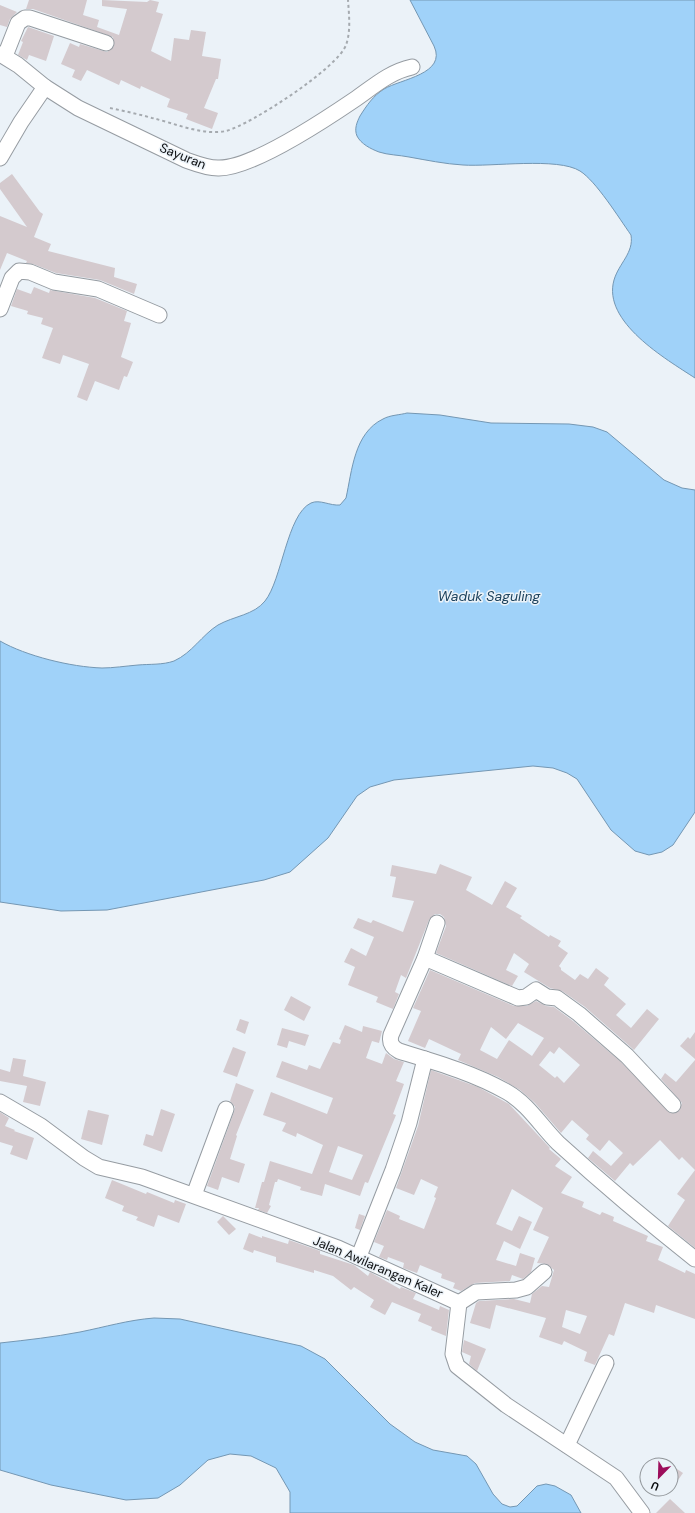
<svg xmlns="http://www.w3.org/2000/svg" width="695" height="1513" viewBox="0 0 695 1513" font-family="'DM Sans',sans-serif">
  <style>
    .water { fill: #a0d2f9; stroke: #7497b3 }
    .building { fill: #d4cace; fill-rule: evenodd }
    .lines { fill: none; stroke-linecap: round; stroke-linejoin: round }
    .minor-casing { stroke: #969ca2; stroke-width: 17 }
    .path { stroke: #a5aaaf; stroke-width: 2; stroke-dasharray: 3 3; stroke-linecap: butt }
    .minor { stroke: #fff; stroke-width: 15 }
    .labels { text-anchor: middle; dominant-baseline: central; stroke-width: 3; stroke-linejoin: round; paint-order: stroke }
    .street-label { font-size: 13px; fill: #0c0e10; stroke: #ebf2f8 }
    .water-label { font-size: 14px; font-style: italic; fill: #1f445f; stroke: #ebf2f8 }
  </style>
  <rect width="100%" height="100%" fill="#ebf2f8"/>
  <g class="water">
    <path d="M410 0H695V378C666 359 602 322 614 280 619 263 634 253 631 235 619 218 596 181 580 171 558 157 491 167 463 165 445 164 426 160 409 157 399 155 388 155 379 152 371 149 361 144 357 136 354 129 357 122 360 116 367 105 373 96 384 89 401 79 447 74 434 46Z"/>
    <path d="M407 413 440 415 491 423 569 424 593 427 607 432 664 480 682 488 695 490V812L673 845 662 852 649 855 635 851 611 830 577 779 567 773 553 768 533 766 394 780 370 787 357 796 328 838 290 872 264 880 107 910 61 911 0 902V641C26 656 71 667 102 668 113 668 126 666 138 665 149 664 163 665 174 661 192 653 202 635 218 625 234 616 254 615 265 601 282 580 287 514 311 503 320 499 330 506 340 505L346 498C352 471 354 433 383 419 390 415 400 415 407 413Z"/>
    <path d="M154 1318 180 1319 301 1346 325 1359 390 1424 415 1442 433 1450 467 1456 476 1464 493 1494 502 1504 510 1507 517 1506 537 1486 546 1484 555 1486 571 1495 581 1513H290V1492L276 1468 251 1456 230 1454 208 1460 180 1485 158 1498 126 1500 51 1485 0 1470V1343C27 1340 54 1337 80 1332 105 1327 128 1320 154 1318Z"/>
  </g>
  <g class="building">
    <polygon points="29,0 87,0 83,15 99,20 97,27 119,35 127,9 102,6 102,0 147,2 150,0 159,2 156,12 163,14 151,51 171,61 174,38 189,40 191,30 206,32 202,56 221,59 218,79 216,79 204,108 218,113 212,129 186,119 188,114 167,107 170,99 141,86 140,89 121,80 119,85 87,70 81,81 72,77 75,70 61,64 70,43 79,47 80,44 107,52 114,46 113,37 33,9 26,9"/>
    <polygon points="0,5 17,12 10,19 7,27 0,25"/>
    <polygon points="28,27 54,36 46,61 29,55 27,60 18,55 23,42 21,41"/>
    <polygon points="12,174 40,212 43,214 34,237 51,244 48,251 115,268 114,277 137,284 134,294 100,280 56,273 33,264 26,263 27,261 7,253 0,270 0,216 27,227 0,189 0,183"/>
    <polygon points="34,287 49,293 50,290 95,298 127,311 124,321 131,323 121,357 133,362 127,377 124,376 119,390 95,381 87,401 77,397 89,364 63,355 60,364 42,358 53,328 41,324 43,318 27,314 28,311 11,306 17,289 31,294"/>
    <polygon points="440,864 472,877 466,890 492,905 505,881 517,888 506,907 522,916 520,918 549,937 550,935 561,941 558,946 568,953 559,966 561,968 561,970 575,980 580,974 588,979 596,968 609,978 604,985 626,1004 616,1015 631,1028 647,1009 659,1019 634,1050 585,1007 562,991 550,988 524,972 529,964 514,953 506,970 518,976 512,986 436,953 446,926 444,917 440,914 435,914 429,920 406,978 401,975 395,992 399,994 393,1009 376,1002 378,997 348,985 355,967 344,962 351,948 366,956 374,937 353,928 358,918 371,923 373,920 403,932 414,901 392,897 396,877 390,876 392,865 436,874"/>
    <path d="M430 970 514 1006H527L536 1001 546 1006 554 1007 573 1021 621 1062 670 1113 679 1111 682 1103 661 1079 665 1073 676 1082 695 1060V1248L668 1226 685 1200 677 1194 695 1170 682 1157 679 1160 660 1140 633 1166 630 1163 615 1181 588 1158 593 1151 611 1166 623 1153 609 1140 600 1151 586 1139 589 1135 572 1120 561 1133 535 1103 520 1090 498 1077 458 1060 461 1054 429 1039 425 1048 408 1041 421 1011 413 1008ZM518 1023 544 1038 532 1056 509 1040 497 1059 480 1050 491 1027 506 1039ZM559 1047 580 1065 564 1083 557 1076 555 1078 539 1065 550 1051 554 1054Z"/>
    <polygon points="291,996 311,1007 304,1021 284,1010"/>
    <polygon points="240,1019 249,1022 245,1034 236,1030"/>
    <path d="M345 1025 362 1032 363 1026 382 1031 379 1043 372 1041 366 1058 382 1064 386 1053 394 1059 404 1062 396 1081 404 1084 393 1114 396 1115 368 1183 365 1182 360 1196 325 1184 322 1196 300 1190 301 1187 278 1179 277 1182H275L269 1205 271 1206 267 1213 258 1210 259 1208H255L262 1182H264L270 1161 312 1174 323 1145 297 1133 296 1137 282 1131 286 1123 263 1115 271 1092 327 1114 333 1098 276 1077 282 1061 307 1070 309 1065 320 1069 333 1042 340 1044 341 1040 339 1039ZM338 1146 363 1155 352 1180 329 1172Z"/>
    <polygon points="282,1028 309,1035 305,1046 289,1041 287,1048 277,1045"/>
    <polygon points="695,1032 695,1059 680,1046 688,1037 690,1039"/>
    <polygon points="233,1047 246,1052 237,1077 223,1072"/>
    <polygon points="13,1058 26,1060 23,1076 46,1082 40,1106 23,1102 27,1086 0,1081 0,1069 10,1072"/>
    <path d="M431 1070 478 1087 509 1104 550 1148 549 1149 561 1159 555 1166 572 1177 561 1193 584 1202 582 1207 600 1215 602 1212 614 1217 613 1221 648 1236 646 1241 663 1247 658 1260 685 1273 686 1270 695 1274V1319L656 1305 654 1313 625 1303 614 1336 609 1334 595 1365 584 1361 587 1352 564 1341 562 1345 539 1337 546 1318 496 1305 490 1329 470 1323 476 1303 479 1301 514 1299 530 1303 532 1294 542 1286 549 1287 554 1270 547 1264 537 1263 549 1237 533 1230 543 1208 512 1189 496 1224 512 1231 519 1216 532 1222 520 1249 504 1241 496 1260 516 1266 520 1253 535 1258 531 1272 523 1279 512 1275 510 1281 475 1283 461 1291 453 1288 455 1283 441 1278 442 1274 420 1265 417 1273 403 1268 404 1263 388 1257 387 1260 379 1257 384 1246 374 1242 387 1210 400 1216 399 1219 424 1229 436 1198 434 1197 438 1187 421 1179 414 1195 396 1188 418 1126ZM566 1310 587 1316 580 1334 562 1327Z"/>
    <polygon points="236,1083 254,1090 236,1135 237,1136 230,1159 245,1164 239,1183 222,1177 218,1190 207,1186 234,1112 235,1107 230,1101"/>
    <polygon points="161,1109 175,1114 162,1152 143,1145 146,1134 153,1136"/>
    <polygon points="88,1110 109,1115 102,1145 81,1139"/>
    <polygon points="0,1112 9,1118 5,1126 15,1130 14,1131 34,1138 27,1160 10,1154 13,1146 0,1142"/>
    <polygon points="112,1180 146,1194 147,1192 174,1203 175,1200 186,1204 179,1223 158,1215 154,1227 136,1220 138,1217 122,1211 124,1206 105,1198"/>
    <polygon points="359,1214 365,1216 360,1230 355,1228"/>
    <polygon points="223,1216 236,1229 229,1235 217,1222"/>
    <polygon points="249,1233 262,1238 262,1236 288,1244 289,1240 320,1251 320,1254 354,1265 368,1276 370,1272 400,1289 401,1287 416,1293 413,1299 439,1310 440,1306 449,1310 446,1336 431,1330 432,1327 418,1321 421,1314 392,1302 385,1315 370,1307 374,1300 354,1287 351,1290 333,1276 314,1270 314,1273 276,1262 276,1257 254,1250 253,1253 243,1249"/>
    <polygon points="464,1340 486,1349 477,1371 469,1364 471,1356 462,1352"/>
    <polygon points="671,1465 683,1473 671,1490"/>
    <polygon points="670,1499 685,1513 656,1513"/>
  </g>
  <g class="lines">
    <defs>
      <g id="minor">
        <path d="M0 54 18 65 45 87 78 108 186 160C197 164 207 168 218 168 251 169 326 119 354 100 373 87 389 72 412 67"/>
        <polyline points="5,56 18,23 25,18 30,18 106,43"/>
        <polyline points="0,158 21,122 45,87"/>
        <polyline points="0,309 12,278 19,271 30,272 54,282 98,289 159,315"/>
        <path d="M437 923 425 958 391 1035C389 1043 392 1047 399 1051 435 1062 474 1073 507 1092 528 1104 541 1126 558 1143 602 1183 648 1222 695 1259"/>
        <polyline points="425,958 518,998 526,997 536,990 547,997 557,998 579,1014 627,1056 673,1105"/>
        <polyline points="0,1102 41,1126 84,1158 99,1167 142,1177 338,1248 459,1303"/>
        <polyline points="194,1195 226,1109"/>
        <polyline points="359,1256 393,1170 409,1123 425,1059"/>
        <polyline points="459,1303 453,1354 457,1366 506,1405 616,1478 642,1513"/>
        <polyline points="459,1303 476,1292 516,1290 527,1287 544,1272"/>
        <polyline points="567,1445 606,1363"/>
      </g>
    </defs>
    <use href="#minor" class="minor-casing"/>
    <path class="path" d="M110 108C124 111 138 114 152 118 174 123 203 136 226 131 250 125 338 68 346 45 351 31 349 15 348 0"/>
    <use href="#minor" class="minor"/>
  </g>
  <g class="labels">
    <g class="street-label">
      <text transform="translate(183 156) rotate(22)">Sayuran</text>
      <text transform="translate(378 1267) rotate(23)">Jalan Awilarangan Kaler</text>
    </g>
    <g class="water-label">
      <text x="489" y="596">Waduk Saguling</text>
    </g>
  </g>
  <g transform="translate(659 1477) rotate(203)"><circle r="19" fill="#ebf2f8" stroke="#92979b"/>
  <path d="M0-3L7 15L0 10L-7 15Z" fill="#9c0d5b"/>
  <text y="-6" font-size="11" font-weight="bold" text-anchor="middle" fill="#0c0e10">U</text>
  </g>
</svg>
